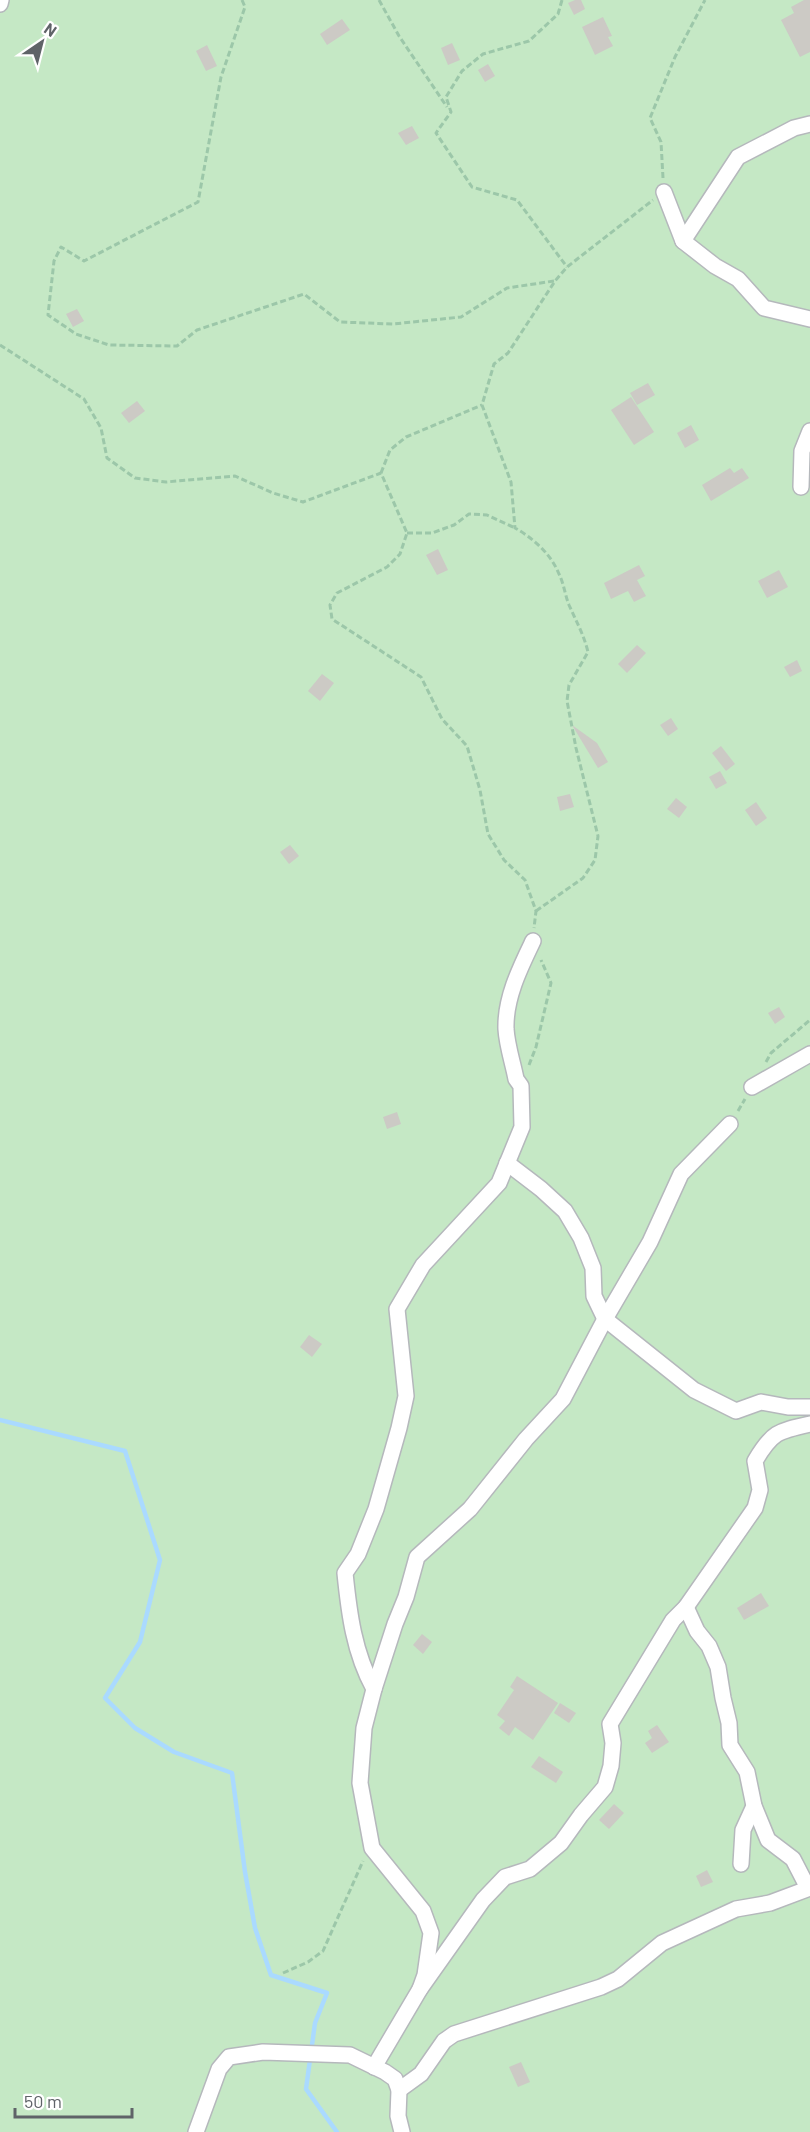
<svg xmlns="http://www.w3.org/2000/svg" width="810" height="2132" viewBox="0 0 810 2132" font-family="Barlow,sans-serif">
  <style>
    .green { fill: #c5e8c5 }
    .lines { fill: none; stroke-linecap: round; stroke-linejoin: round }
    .stream { stroke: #aadaff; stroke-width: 4.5 }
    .building { fill: #cccac5 }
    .minor-casing { stroke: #b5b8bc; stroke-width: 18 }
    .path { stroke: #9cc7a9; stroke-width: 3; stroke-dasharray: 6 3; stroke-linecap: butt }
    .minor { stroke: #fff; stroke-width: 15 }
  </style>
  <rect width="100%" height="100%" fill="#f1efe8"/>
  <rect class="green" x="0" y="0" width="810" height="2132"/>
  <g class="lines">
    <polyline class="stream" points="0,1420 125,1451 160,1560 140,1642 105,1698 135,1728 174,1752 232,1773 245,1872 255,1928 271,1975 327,1993 315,2023 306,2089 337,2132"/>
  </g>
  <g class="building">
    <polygon points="575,0 581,0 585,9 574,15 568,3"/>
    <polygon points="804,0 810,0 810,52 800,57 781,20 794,13 791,7"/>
    <polygon points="603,17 612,36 608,37 613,46 595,55 582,27"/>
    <polygon points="342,19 350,30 327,45 320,34"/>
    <polygon points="452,43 460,60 448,65 441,48"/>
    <polygon points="207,45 217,66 206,71 196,51"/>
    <polygon points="488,64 495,76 485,82 478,70"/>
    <polygon points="412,126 419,138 406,145 398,133"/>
    <polygon points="77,309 84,321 73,327 66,314"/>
    <polygon points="648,383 655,395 637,405 630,393"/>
    <polygon points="631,397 654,432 634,445 611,410"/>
    <polygon points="137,401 145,411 129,423 121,413"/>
    <polygon points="691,425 699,440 685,448 677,433"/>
    <polygon points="730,468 734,473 742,468 749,478 711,501 702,485"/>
    <polygon points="438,549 448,570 437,575 426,555"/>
    <polygon points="639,565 645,576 637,580 646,596 634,602 628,591 611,599 604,583"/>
    <polygon points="779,570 788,587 767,598 758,581"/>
    <polygon points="637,645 646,653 627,673 618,664"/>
    <polygon points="797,660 802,671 790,677 784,667"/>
    <polygon points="322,674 334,683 320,701 308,691"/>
    <polygon points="671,718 678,729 668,736 660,725"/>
    <polygon points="572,725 597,743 608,762 598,768"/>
    <polygon points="721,746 735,764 726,771 712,753"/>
    <polygon points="720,771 727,783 716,789 709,777"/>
    <polygon points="570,794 574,807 560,811 557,797"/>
    <polygon points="676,798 687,807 679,818 667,809"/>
    <polygon points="756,802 767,818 756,826 745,810"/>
    <polygon points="290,845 299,856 289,864 280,852"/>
    <polygon points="779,1007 785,1017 775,1024 768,1013"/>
    <polygon points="397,1112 401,1124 387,1129 383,1117"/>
    <polygon points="309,1335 322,1344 312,1357 300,1347"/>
    <polygon points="761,1593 769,1606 744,1620 737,1608"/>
    <polygon points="422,1634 432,1642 423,1654 413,1645"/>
    <polygon points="517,1676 558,1703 533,1740 515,1727 509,1736 499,1728 505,1721 497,1715 514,1690 510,1687"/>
    <polygon points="560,1703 576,1713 569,1723 554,1713"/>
    <polygon points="657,1725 669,1742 652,1753 645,1743 652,1738 648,1731"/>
    <polygon points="539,1756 563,1772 556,1783 531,1767"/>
    <polygon points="614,1804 624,1813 609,1829 599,1820"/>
    <polygon points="707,1870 713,1882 701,1887 696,1876"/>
    <polygon points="521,2062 530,2082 518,2087 509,2067"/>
  </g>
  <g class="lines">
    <defs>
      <g id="minor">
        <polyline points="0,4 1,0"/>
        <polyline points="664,192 683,241 715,266 738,279 764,308 810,319"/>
        <polyline points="683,241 738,157 794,128 810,124"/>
        <polyline points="801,487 802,451 810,431"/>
        <polyline points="752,1087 810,1054"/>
        <polyline points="507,1163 541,1189 565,1211 581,1238 593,1268 594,1296 605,1319 694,1390 736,1411 761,1402 788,1407 810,1407"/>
        <polyline points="686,1607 697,1631 709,1646 718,1667 723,1698 729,1723 730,1745 747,1772 754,1806 768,1840 793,1859 808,1888"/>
        <polyline points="374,1689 395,1624 406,1597 417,1557 470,1509 526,1439 563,1399 605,1319 650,1242 681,1174 730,1124"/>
        <polyline points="741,1864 743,1830 754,1806"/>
        <path d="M420 1989 425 1975 431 1933 423 1911 372 1848 360 1783 364 1728 374 1689C354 1653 349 1613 345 1573L358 1554 376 1509 399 1428 406 1396 397 1309 423 1265 499 1183 522 1127 521 1086 516 1079C513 1063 507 1046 506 1029 505 998 520 968 533 941"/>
        <path d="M374 2067 420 1989 483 1900 505 1877 530 1869 561 1843 581 1815 605 1787 611 1766 613 1743 610 1724 673 1620 686 1607 755 1508 760 1490 755 1461C772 1432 778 1431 810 1424"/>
        <polyline points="399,2090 421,2074 444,2041 454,2034 601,1987 618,1979 662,1943 736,1909 770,1903 810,1888"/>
        <polyline points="196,2132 219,2069 229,2057 263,2052 350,2055 385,2072 395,2079 399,2090 398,2116 402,2132"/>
      </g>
    </defs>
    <use href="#minor" class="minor-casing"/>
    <g class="path">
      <polyline points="242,0 245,7 221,77 198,202 84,261 61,247 54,261 48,315 76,334 109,345 177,346 197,330 304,294 340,322 393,324 461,317 507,288 554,281"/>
      <polyline points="379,0 399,36 447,107"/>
      <polyline points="562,0 558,14 529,41 483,54 462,71 446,97 451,112 436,133 472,187 517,200 567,267"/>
      <polyline points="663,178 661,142 650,118 675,57 705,0"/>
      <polyline points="0,345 84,399 101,428 107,458 135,478 166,482 235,476 273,493 303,502 381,473 407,533 400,554 387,567 337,593 330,605 332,619 421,677 442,719 467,746 480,790 488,834 504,860 525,880 536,911 534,928"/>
      <polyline points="381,473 390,450 406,437 482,405"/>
      <polyline points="407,533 432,533 454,525 469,514 487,515 515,528"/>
      <path d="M536 911 583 878 595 860 598 836 576 748 567 701 569 685 588 652C584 635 576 621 569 605 565 595 564 584 559 574 551 554 533 538 515 528L511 482 482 405 494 364 508 353 555 281 567 267 653 200"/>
      <polyline points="766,1062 771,1053 810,1020"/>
      <polyline points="529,1065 536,1047 551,983 541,960"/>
      <polyline points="738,1111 745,1099"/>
      <polyline points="283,1973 308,1962 323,1951 363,1861"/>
    </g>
    <use href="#minor" class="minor"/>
  </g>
  <g transform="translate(42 42) rotate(35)" stroke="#ffffff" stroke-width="4.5" paint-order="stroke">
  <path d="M0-4.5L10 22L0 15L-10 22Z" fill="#5f6368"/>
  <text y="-9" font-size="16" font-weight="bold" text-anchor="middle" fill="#5f6368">N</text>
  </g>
  <path d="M15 2108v9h117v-9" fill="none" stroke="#5f6368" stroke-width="3"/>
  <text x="24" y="2108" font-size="18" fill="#5f6368" stroke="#ffffff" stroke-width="4.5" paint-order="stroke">50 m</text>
</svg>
